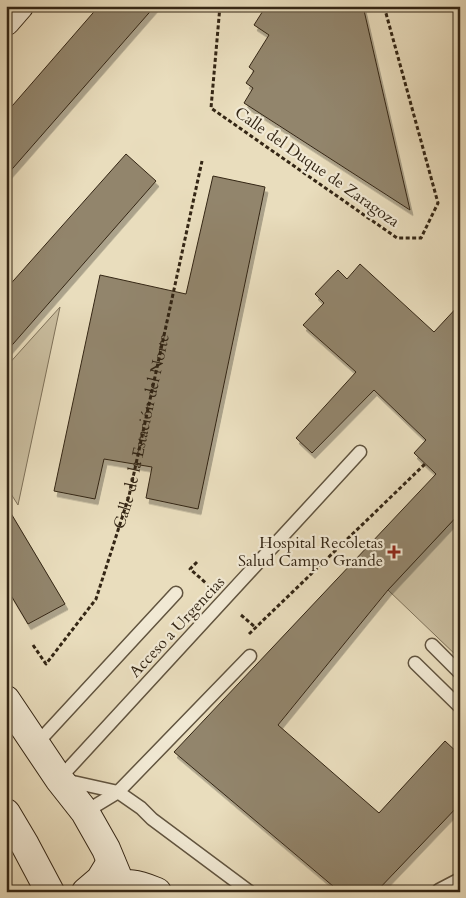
<svg xmlns="http://www.w3.org/2000/svg" width="466" height="898" viewBox="0 0 466 898" font-family="Cardo,serif">
  <style>
    .green { fill: #cabea0; stroke: #7f725a }
    .building { fill: #92856c; stroke: #342615; filter: url(#shadow) }
    .lines { fill: none; stroke-linecap: round; stroke-linejoin: round }
    .lane-casing { stroke: #61543f; stroke-width: 15 }
    .secondary-casing { stroke: #342615; stroke-width: 30 }
    .path { stroke: #342615; stroke-width: 3; stroke-dasharray: 4 2.5; stroke-linecap: butt }
    .lane { stroke: #f1e9d4; stroke-width: 12 }
    .secondary { stroke: #f1e9d4; stroke-width: 28 }
    .poi-dot { fill: #8f2418; stroke: #f1e9d4; stroke-width: 2 }
    .labels { text-anchor: middle; dominant-baseline: central; stroke-width: 4.5; stroke-linejoin: round; paint-order: stroke }
    .street-label { font-size: 16px; fill: #342615; stroke: #f1e9d4 }
    .poi-label { font-size: 16px; fill: #342615; stroke: #f1e9d4; text-anchor: end }
  </style>
  <defs>
    <filter id="shadow"><feDropShadow dx="3" dy="5.5" stdDeviation="0" flood-color="#0004"/></filter>
  </defs>
  <rect width="100%" height="100%" fill="#e9ddbd"/>
  <filter id="stains"><feTurbulence type="fractalNoise" baseFrequency=".004" numOctaves="4"/><feColorMatrix values="0 0 0 0 .2 0 0 0 0 .09 0 0 0 0 .02 0 0 0 .5 -.17"/></filter>
  <radialGradient id="worn" r=".72"><stop offset=".6" stop-color="#630" stop-opacity="0"/><stop offset="1" stop-color="#630" stop-opacity=".3"/></radialGradient>
  <g class="green">
    <polygon points="60,307 18,505 6,486 6,367"/>
    <polygon points="460,513 460,659 388,590"/>
  </g>
  <g class="building">
    <polygon points="99,6 155,6 6,176 6,113"/>
    <polygon points="266,6 363,6 410,210 244,103 253,88 246,83 254,71 249,67 269,35 254,25"/>
    <polygon points="126,154 156,181 6,352 6,289"/>
    <polygon points="213,176 265,187 198,509 146,498 152,467 104,459 95,499 54,491 100,275 186,294"/>
    <polygon points="360,264 434,332 460,304 460,513 388,590 278,725 379,813 445,741 460,755 460,804 376,892 340,892 174,752 436,474 414,453 426,440 374,390 312,453 296,438 356,372 303,325 324,303 315,294 338,270 347,279"/>
    <polygon points="6,505 65,604 28,624 6,587"/>
  </g>
  <g class="lines">
    <defs>
      <g id="lane">
        <polyline points="432,645 460,673"/>
        <polyline points="415,663 460,707"/>
        <polyline points="35,743 41,739 176,593"/>
        <polyline points="59,779 360,452"/>
        <polyline points="64,780 118,792 141,808 152,819 250,892"/>
        <polyline points="85,812 118,792 250,656"/>
        <polyline points="439,892 439,890 460,879"/>
      </g>
      <g id="secondary">
        <polyline points="6,21 19,6"/>
        <polyline points="6,700 59,779 85,812 106,849 121,885"/>
        <polyline points="6,813 25,845 50,892"/>
        <polyline points="86,892 100,880 111,862"/>
        <path d="M111 892C128 879 140 885 157 892"/>
      </g>
    </defs>
    <use href="#lane" class="lane-casing"/>
    <use href="#secondary" class="secondary-casing"/>
    <g class="path">
      <polyline points="220,6 211,108 397,238 421,238 438,203 384,6"/>
      <polyline points="197,562 190,569 207,584"/>
      <polyline points="241,615 255,627"/>
      <polyline points="249,634 425,464"/>
      <path id="s1" d="M33 645 46 664 96 599 129 496 202 161"/>
    </g>
    <use href="#lane" class="lane"/>
    <use href="#secondary" class="secondary"/>
  </g>
  <path class="poi-dot" d="M391.5 544.5h5v5h5v5h-5v5h-5v-5h-5v-5h5z"/>
  <g class="labels">
    <g class="street-label">
      <text transform="translate(317 167) rotate(35)">Calle del Duque de Zaragoza</text>
      <text stroke="none"><textPath href="#s1" startOffset="279">Calle de la Estación del Norte</textPath></text>
      <text transform="translate(177 627) rotate(-47)">Acceso a Urgencias</text>
    </g>
    <g class="poi-label">
      <text x="383" y="543">Hospital Recoletas<tspan x="383" dy="18">Salud Campo Grande</tspan></text>
    </g>
  </g>
  <rect width="466" height="898" fill="none" stroke="#e9ddbd" stroke-width="25"/>
  <rect x="8" y="8" width="451" height="883" fill="none" stroke="#342615" stroke-width="2.5"/>
  <rect x="12" y="12" width="441" height="873" fill="none" stroke="#342615"/>
  <rect width="100%" height="100%" filter="url(#stains)"/>
  <rect width="100%" height="100%" fill="url(#worn)"/>
</svg>
